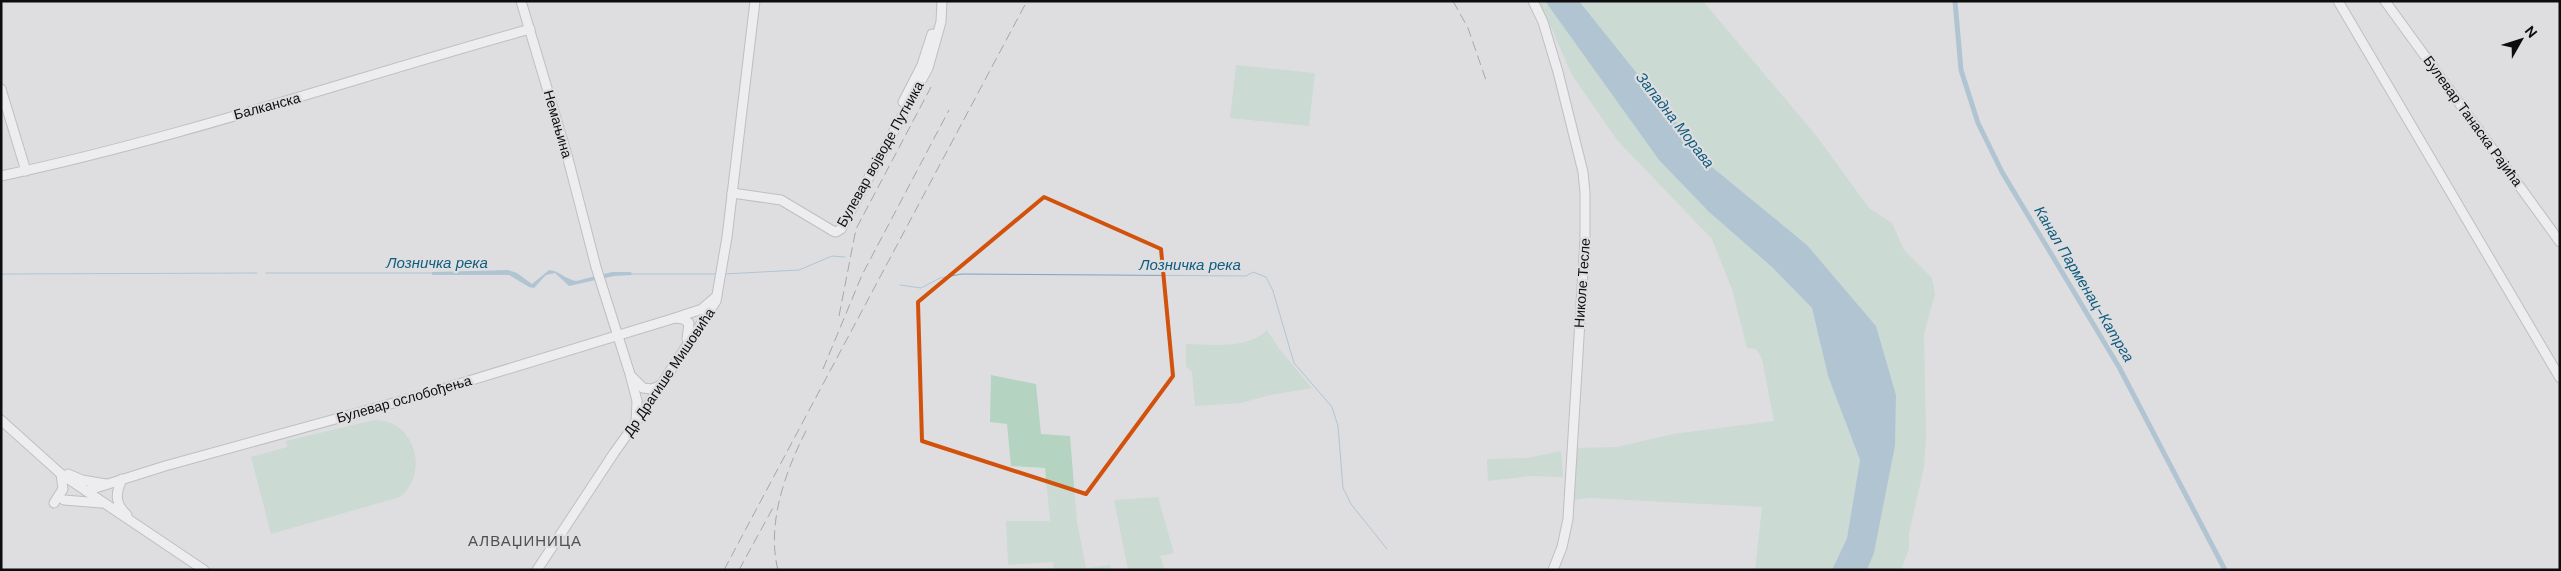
<svg xmlns="http://www.w3.org/2000/svg" width="2561" height="571" viewBox="0 0 2561 571" font-family="'DM Sans',sans-serif">
  <style>
    .green { fill: #b4d4c1 }
    .water { fill: #7ba5be }
    .lines { fill: none; stroke-linecap: round; stroke-linejoin: round }
    .stream { stroke: #7ba5be; stroke-width: 1 }
    .canal { stroke: #7ba5be; stroke-width: 5 }
    .secondary-casing { stroke: #99999b; stroke-width: 11 }
    .primary-casing { stroke: #99999b; stroke-width: 11 }
    .secondary { stroke: #fff; stroke-width: 9 }
    .primary { stroke: #fff; stroke-width: 9 }
    .rail { stroke: #636365; stroke-width: 1; stroke-dasharray: 10 5; stroke-linecap: butt }
    .marked { fill: none; stroke: #d2510c; stroke-width: 4; stroke-linejoin: round }
    .labels { text-anchor: middle; dominant-baseline: central; stroke-width: 4.5; stroke-linejoin: round; paint-order: stroke }
    .street-label { font-size: 14px; fill: #0d0d0e; stroke: #dedee1 }
    .water-label { font-size: 15px; font-style: italic; fill: #0e5c7e; stroke: #dedee1 }
    .neighbourhood-label { font-size: 15px; letter-spacing: 1px; fill: #4f4f51; stroke: #dedee1 }
  </style>
  <rect width="100%" height="100%" fill="#dedee1"/>
  <g class="green">
    <polygon points="1534,1 1545,1 1659,160 1708,211 1773,268 1812,308 1828,376 1860,460 1847,538 1832,570 1755,570 1762,507 1591,498 1573,500 1574,448 1617,447 1673,434 1774,421 1762,359 1756,349 1747,348 1732,289 1712,239 1617,140 1572,75 1551,27"/>
    <polygon points="1579,1 1703,1 1818,138 1869,208 1892,223 1904,250 1932,278 1935,294 1924,334 1926,436 1924,467 1909,533 1909,549 1901,570 1867,570 1874,553 1895,446 1896,395 1876,326 1807,245 1712,167"/>
    <polygon points="1236,65 1315,73 1309,126 1230,118"/>
    <path d="M1267 330 1280 350 1312 388 1270 395 1241 403 1195 406 1192 372 1186 366V344C1213 344 1247 350 1267 330Z"/>
    <polygon points="991,375 1036,384 1041,434 1070,436 1077,522 1086,568 1110,565 1111,570 1054,570 1053,562 1008,565 1006,521 1050,521 1045,468 1011,466 1007,424 990,422"/>
    <path d="M374 420C415 419 430 473 400 497L271 534 251 457 287 447 286 441Z"/>
    <polygon points="1561,451 1563,477 1531,476 1488,481 1487,459 1527,458"/>
    <polygon points="1158,497 1174,553 1160,556 1165,570 1128,570 1114,500"/>
  </g>
  <g class="water">
    <polygon points="1545,1 1579,1 1712,167 1807,245 1876,326 1896,395 1895,446 1874,553 1867,570 1832,570 1847,538 1860,460 1828,376 1812,308 1773,268 1708,211 1659,160"/>
    <path d="M508 270 517 273 532 284 549 270C560 271 565 279 576 281L612 272H631L632 275 614 276 569 286 555 273 546 275 534 288 529 287 509 275H432V272Z"/>
  </g>
  <g class="lines">
    <g class="stream">
      <polyline points="266,273 432,273"/>
      <polyline points="1,274 257,273"/>
      <polyline points="631,274 717,274"/>
      <polyline points="724,274 799,270 832,256 845,257"/>
      <polyline points="900,285 921,288 940,278 962,274 1246,276 1253,272 1266,277 1273,291 1294,363 1332,407 1338,426 1343,488 1351,504 1387,549"/>
    </g>
    <polyline class="canal" points="1955,1 1961,70 1978,123 2002,172 2119,367 2225,570"/>
    <defs>
      <g id="secondary">
        <polyline points="521,1 567,155 596,267 630,374 637,401 636,422"/>
        <polyline points="1533,1 1543,22 1558,72 1583,172 1585,193 1585,238 1568,519 1562,547 1553,570"/>
        <polyline points="2338,1 2560,378"/>
        <polyline points="2385,1 2560,242"/>
        <polyline points="1,89 26,171"/>
        <polyline points="903,102 922,65 932,34"/>
        <path d="M1 176C180 138 354 78 530 29"/>
        <polyline points="732,193 781,200 833,231"/>
        <polyline points="833,231 836,232 841,229 928,68 941,22 942,1"/>
        <polyline points="675,318 683,319 689,323 687,339"/>
        <polyline points="632,377 643,388 652,389 661,385"/>
        <polyline points="86,491 165,466 426,394 675,318 702,309 717,296"/>
        <polyline points="537,570 614,453 642,414 716,301 727,237 755,1"/>
      </g>
      <g id="primary">
        <polyline points="1,420 61,474 204,570"/>
        <polyline points="68,474 82,480 106,484"/>
        <path d="M122 479C115 494 115 504 127 515"/>
        <polyline points="64,500 101,503"/>
        <polyline points="54,503 63,489 61,474"/>
      </g>
    </defs>
    <use href="#secondary" class="secondary-casing"/>
    <use href="#primary" class="primary-casing"/>
    <use href="#secondary" class="secondary"/>
    <use href="#primary" class="primary"/>
    <g class="rail">
      <polyline points="1453,1 1468,28 1487,83"/>
      <polyline points="839,316 856,229 931,87"/>
      <polyline points="823,369 862,275 949,110"/>
      <polyline points="724,570 1027,1"/>
      <polyline points="739,570 775,504"/>
      <path d="M778 570C766 523 786 469 808 427"/>
    </g>
  </g>
  <path d="M0 0H2561V571H0ZM1044 197 1161 249 1173 376 1086 494 922 441 918 302Z" fill="#dedee1" fill-opacity=".55" fill-rule="evenodd"/>
  <path class="marked" d="M1044 197 1161 249 1173 376 1086 494 922 441 918 302Z"/>
  <g class="labels">
    <g class="street-label">
      <text transform="translate(267 106) rotate(-15)">Балканска</text>
      <text transform="translate(2473 121) rotate(54)">Булевар Танаска Рајића</text>
      <text transform="translate(558 124) rotate(74)">Немањина</text>
      <text transform="translate(880 154) rotate(-61)">Булевар војводе Путника</text>
      <text transform="translate(1582 283) rotate(-86)">Николе Тесле</text>
      <text transform="translate(669 372) rotate(-56)">Др Драгише Мишовића</text>
      <text transform="translate(404 399) rotate(-16)">Булевар ослобођења</text>
    </g>
    <g class="water-label">
      <text transform="translate(1675 120) rotate(52)">Западна Морава</text>
      <text x="437" y="263">Лозничка река</text>
      <text x="1190" y="265">Лозничка река</text>
      <text transform="translate(2084 284) rotate(59)">Канал Парменац-Катрга</text>
    </g>
    <g class="neighbourhood-label">
      <text x="525" y="541">АЛВАЏИНИЦА</text>
    </g>
  </g>
  <rect width="2561" height="571" fill="none" stroke="#0d0d0e" stroke-width="5"/>
  <g transform="translate(2521 40) rotate(51)" stroke="#dedee1" stroke-width="4" paint-order="stroke">
  <path d="M0-4L9 19L0 12L-9 19Z" fill="#0d0d0e"/>
  <text y="-8" font-size="14" font-weight="bold" text-anchor="middle" fill="#0d0d0e">N</text>
  </g>
</svg>
